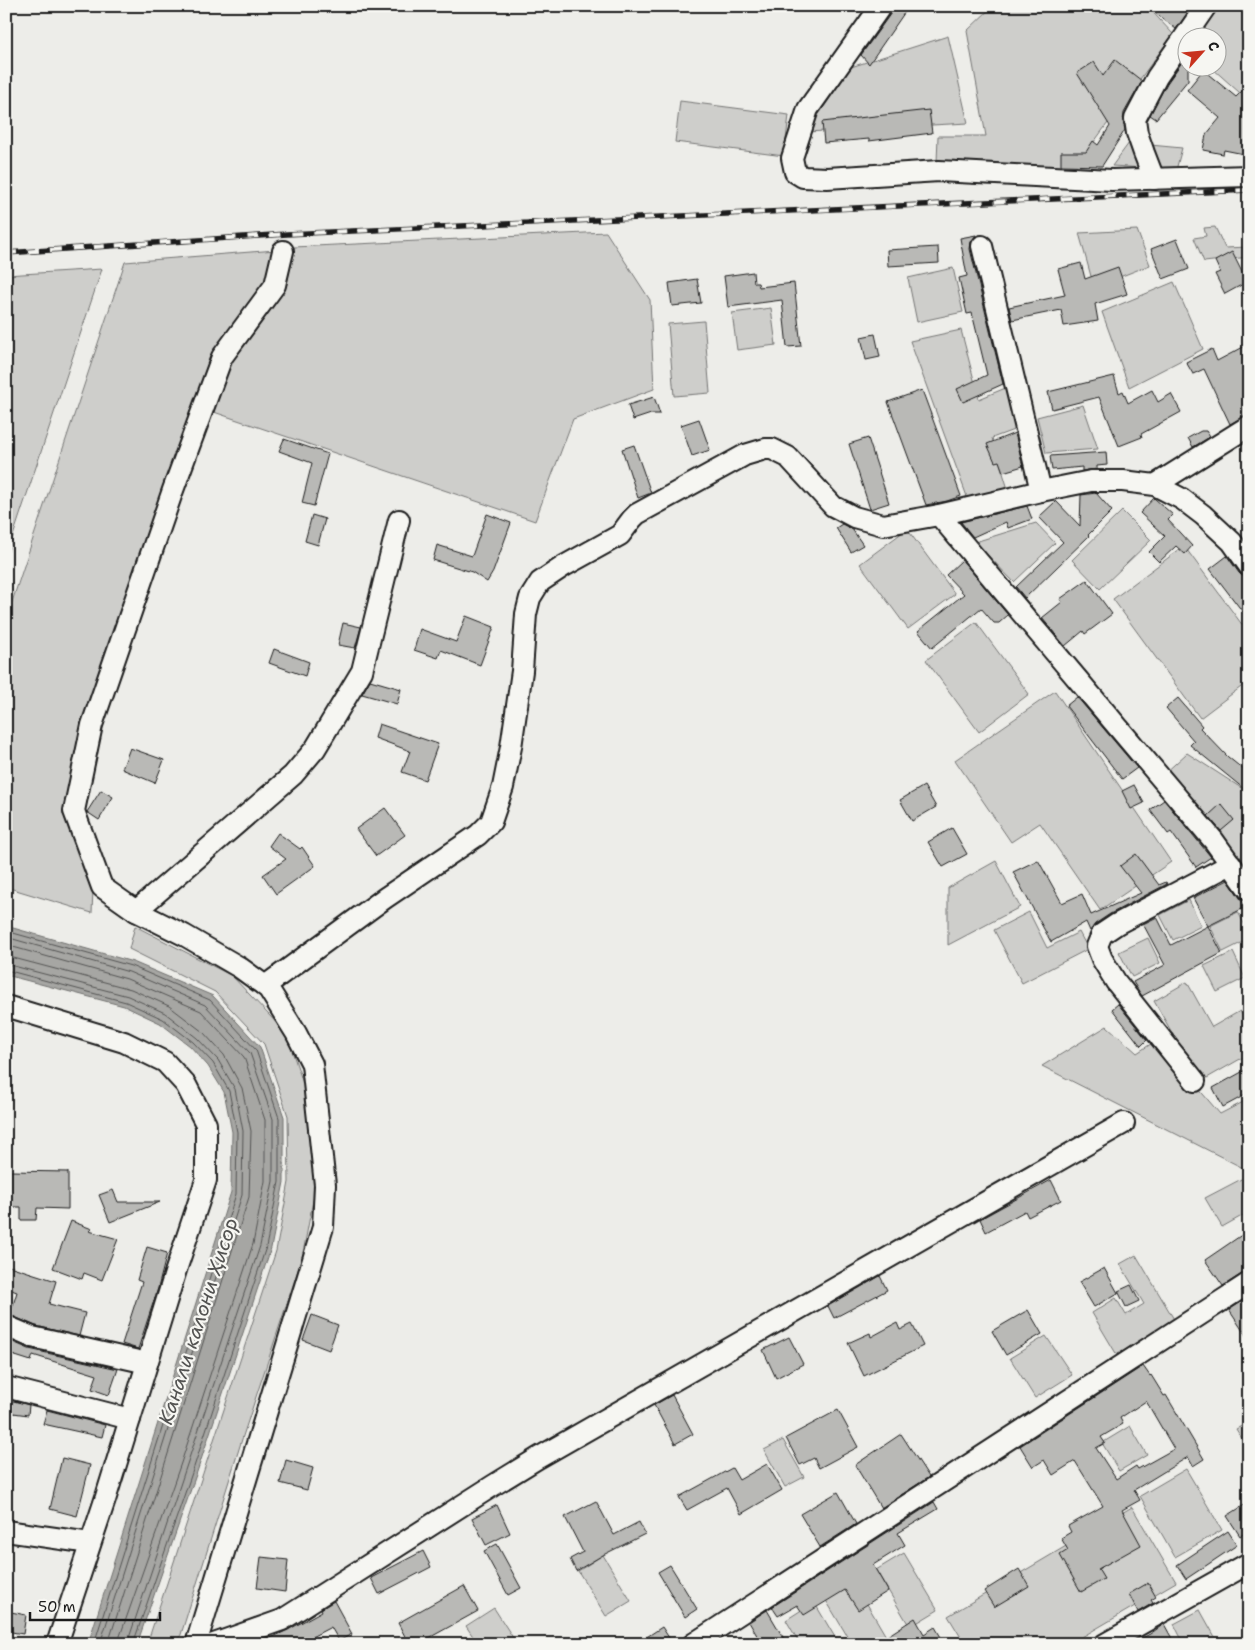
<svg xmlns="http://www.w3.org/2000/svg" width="1255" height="1650" viewBox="0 0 1255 1650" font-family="'Shantell Sans',sans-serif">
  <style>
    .green { fill: #cececb; stroke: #757574 }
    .water { fill: #a6a6a3; stroke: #6f6f6d }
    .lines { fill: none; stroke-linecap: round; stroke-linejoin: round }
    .shore { stroke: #535352; stroke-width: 1 }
    .building { fill: #b9b9b6; stroke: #1c1c1c; fill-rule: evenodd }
    .minor-casing { stroke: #1c1c1c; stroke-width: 24 }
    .minor { stroke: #f6f6f2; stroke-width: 20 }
    .rail-casing { stroke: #1c1c1c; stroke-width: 5.5 }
    .rail { stroke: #f6f6f2; stroke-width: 4; stroke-dasharray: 11; stroke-linecap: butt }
    .labels { text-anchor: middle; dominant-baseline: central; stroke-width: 4.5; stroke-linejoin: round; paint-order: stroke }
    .water-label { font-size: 20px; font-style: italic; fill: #535352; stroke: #f6f6f2 }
  </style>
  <rect width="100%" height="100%" fill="#edede9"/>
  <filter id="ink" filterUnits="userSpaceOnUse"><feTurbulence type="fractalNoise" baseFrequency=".02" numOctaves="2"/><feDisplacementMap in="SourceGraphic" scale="10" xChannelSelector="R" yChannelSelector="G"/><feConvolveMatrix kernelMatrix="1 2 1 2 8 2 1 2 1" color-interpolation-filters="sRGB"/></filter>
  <g filter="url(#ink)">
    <g class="green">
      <polygon points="993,6 1147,6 1173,34 1072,172 937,162 938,136 986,136 967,31"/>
      <polygon points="1217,6 1249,6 1249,101 1212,68 1218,68 1218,38 1195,38"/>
      <polygon points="948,36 968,123 807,132 851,67"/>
      <polygon points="680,101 789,115 784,156 675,142"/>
      <polygon points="1129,143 1182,148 1176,170 1112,166"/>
      <polygon points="1215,227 1225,248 1249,247 1249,257 1204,262 1194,238 1206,236 1204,228"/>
      <polygon points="1137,230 1150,265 1094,287 1079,233"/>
      <polygon points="606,232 650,300 654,389 573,419 535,521 211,411 233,356 287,284 294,247"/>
      <polygon points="276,250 270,277 216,353 65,810 93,889 92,913 6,887 6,620 125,262"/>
      <polygon points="953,268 963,312 917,322 908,278"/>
      <polygon points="102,269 6,557 6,275"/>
      <polygon points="1174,282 1203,349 1129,387 1102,312"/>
      <polygon points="771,308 776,345 737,350 732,313"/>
      <polygon points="704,321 710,393 674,396 668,324"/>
      <polygon points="961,330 979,399 1008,387 1019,428 992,438 1008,489 969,502 910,341"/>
      <polygon points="1083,405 1098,449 1046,453 1037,417"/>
      <polygon points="1122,511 1151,540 1100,589 1072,560"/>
      <polygon points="1036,523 1055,543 1014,582 975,542"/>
      <polygon points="907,529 955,594 908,629 860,564"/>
      <polygon points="1184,546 1249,634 1249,681 1200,718 1113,599"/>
      <polygon points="976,622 1029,694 979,732 926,660"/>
      <polygon points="1055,691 1171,862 1100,910 1040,823 1011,842 955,760"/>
      <polygon points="1187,753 1249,793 1249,878 1164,774"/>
      <polygon points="996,861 1020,907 948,945 948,888"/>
      <polygon points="1189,900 1201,926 1173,940 1160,915"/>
      <polygon points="1029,912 1047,948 1079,932 1088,949 1022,983 994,930"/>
      <polygon points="1238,912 1249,933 1249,939 1223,952 1210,926"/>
      <polygon points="135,926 232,976 286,1033 313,1113 315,1190 302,1258 243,1436 178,1644 147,1644 276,1251 289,1182 288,1116 264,1044 215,992 129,949"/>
      <polygon points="1148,938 1160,963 1132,977 1119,952"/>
      <polygon points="1233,952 1245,978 1217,992 1204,966"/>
      <polygon points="1187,982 1212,1027 1240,1011 1249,1027 1249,1054 1200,1082 1154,1001"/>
      <polygon points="1107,1026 1137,1053 1157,1040 1220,1114 1249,1099 1249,1171 1042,1066"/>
      <polygon points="1249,1175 1249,1212 1222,1227 1205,1198"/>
      <polygon points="1136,1255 1175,1321 1117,1355 1092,1313 1116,1298 1126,1315 1144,1304 1120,1264"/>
      <polygon points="1046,1336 1072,1375 1035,1398 1010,1358"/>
      <polygon points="1249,1422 1249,1450 1236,1429"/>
      <polygon points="1130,1426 1147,1455 1119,1471 1102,1443"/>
      <polygon points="783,1440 804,1477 785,1487 764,1450"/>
      <polygon points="1186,1469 1222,1530 1175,1557 1140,1496"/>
      <polygon points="1132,1507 1176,1582 1070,1644 965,1644 948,1616"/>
      <polygon points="904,1553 938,1610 910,1627 876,1570"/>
      <polygon points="603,1555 631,1601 606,1616 578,1571"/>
      <polygon points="853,1580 887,1638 877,1644 852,1644 824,1597"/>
      <polygon points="814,1602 839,1644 800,1644 786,1620"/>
      <polygon points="494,1608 517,1644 478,1644 466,1626"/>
      <polygon points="1200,1610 1219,1644 1184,1644 1174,1624"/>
    </g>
    <polygon class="water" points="6,926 133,962 213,996 260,1047 284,1117 284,1182 271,1248 198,1469 137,1644 88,1644 231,1192 232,1132 224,1092 208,1066 190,1046 160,1023 124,1006 6,975"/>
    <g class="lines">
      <g class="shore">
        <polyline points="6,931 131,966 210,1000 256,1050 279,1118 279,1182 266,1247 194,1467 133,1644"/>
        <polyline points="6,937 129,972 205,1005 250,1053 273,1119 273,1181 260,1246 127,1644"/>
        <polyline points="6,945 127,979 201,1011 244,1057 265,1120 265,1181 253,1244 181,1463 120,1636 119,1644"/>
        <polyline points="6,956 131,989 169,1006 203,1032 224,1055 242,1088 251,1131 249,1197 108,1644"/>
        <polyline points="6,964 128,996 165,1013 197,1038 218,1060 235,1089 243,1131 242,1195 100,1644"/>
        <polyline points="6,970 126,1002 163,1019 193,1042 213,1063 229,1091 237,1132 236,1194 94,1644"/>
      </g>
    </g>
    <g class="building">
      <polygon points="893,6 909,6 869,64 861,55 891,13"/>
      <polygon points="1146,6 1189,6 1191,8 1176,29"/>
      <polygon points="1188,54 1188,80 1156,119 1150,115 1167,83"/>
      <polygon points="1115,60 1142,81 1124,113 1123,121 1125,130 1102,166 1061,165 1061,152 1086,152 1093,141 1098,145 1110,126 1077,73 1094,62 1103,76"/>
      <polygon points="1203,70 1236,97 1249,84 1249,155 1224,150 1223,154 1203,150 1206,135 1220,118 1187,90"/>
      <polygon points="929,110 932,133 869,141 869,139 824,143 822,122"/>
      <polygon points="976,235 971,242 970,249 1003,384 963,402 957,389 987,375 972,313 967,314 959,278 967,276 960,238"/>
      <polygon points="1177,239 1189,269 1163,279 1151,249"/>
      <polygon points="938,247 939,263 888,266 887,250"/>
      <polygon points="1232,252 1247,282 1225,294 1215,274 1220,272 1215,261"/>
      <polygon points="1081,263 1085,279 1118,267 1127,294 1095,304 1098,321 1064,326 1061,310 1012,320 1009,307 1065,295 1058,269"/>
      <polygon points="753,272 754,283 758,283 759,287 794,283 801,346 787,347 782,300 728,307 724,276"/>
      <polygon points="697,279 701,303 672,306 669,283"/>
      <polygon points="875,334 880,357 866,360 861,337"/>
      <polygon points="1249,344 1249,414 1230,424 1204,369 1193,374 1186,362 1212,349 1217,361"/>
      <polygon points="1114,376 1119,393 1123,391 1128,403 1152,390 1158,402 1171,394 1181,412 1141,434 1142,437 1119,446 1099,397 1052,409 1048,392"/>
      <polygon points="922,390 961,496 947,501 926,505 888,402"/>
      <polygon points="654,397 660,414 651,414 633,420 628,405"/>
      <polygon points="699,419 710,450 692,456 681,425"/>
      <polygon points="1201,431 1206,431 1210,437 1193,447 1188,438"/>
      <polygon points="1015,433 1023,466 1003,472 999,461 995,462 987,444"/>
      <polygon points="868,438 889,503 870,509 849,444"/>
      <polygon points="284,439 328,454 314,506 302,503 312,463 279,451"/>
      <polygon points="634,445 651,493 638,498 622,449"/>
      <polygon points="1106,452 1107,465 1097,466 1097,469 1082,471 1082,467 1052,470 1050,456"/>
      <polygon points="1096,493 1112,511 1088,535 1089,536 1025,598 1016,587 1063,542 1039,517 1056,501 1080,526 1081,495"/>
      <polygon points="1154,498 1173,515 1168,520 1192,546 1185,554 1176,546 1159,562 1149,552 1165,536 1140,513"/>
      <polygon points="1027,506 1032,519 1008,528 1006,522 973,537 961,522"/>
      <polygon points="487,514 511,523 493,572 487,582 472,572 433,560 437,545 472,556"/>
      <polygon points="312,515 325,519 318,545 305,541"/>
      <polygon points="842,524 852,529 863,545 851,552 836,528"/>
      <polygon points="1227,556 1239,573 1249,582 1249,620 1210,569"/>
      <polygon points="962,560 1008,615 999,623 994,623 981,608 932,648 918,631 964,594 946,575"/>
      <polygon points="1087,580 1112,614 1085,634 1083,631 1065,646 1042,618 1062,602 1060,599"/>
      <polygon points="466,616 494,627 480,665 441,650 438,658 414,650 420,629 456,642"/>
      <polygon points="343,623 361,627 355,648 338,645"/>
      <polygon points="274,649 309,662 305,676 269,663"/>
      <polygon points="370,680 401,689 397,704 362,694"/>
      <polygon points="1077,697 1137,768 1122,779 1066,706"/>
      <polygon points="1178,698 1202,726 1200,728 1228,757 1249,774 1249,793 1190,745 1194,741 1166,708"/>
      <polygon points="379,724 438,744 425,780 402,772 410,751 375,738"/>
      <polygon points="130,748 164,760 155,783 122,769"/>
      <polygon points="1134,785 1144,803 1131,809 1122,791"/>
      <polygon points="924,786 936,807 912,821 900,800"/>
      <polygon points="101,790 113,797 99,820 87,812"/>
      <polygon points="1164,800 1211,857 1196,867 1171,832 1168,834 1150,810"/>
      <polygon points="1221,804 1234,820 1221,831 1208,816"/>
      <polygon points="385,808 405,835 376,856 356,829"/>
      <polygon points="952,828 967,854 943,867 928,842"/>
      <polygon points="278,833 300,849 302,847 315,866 276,894 263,875 286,859 269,846"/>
      <polygon points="1136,854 1159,885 1166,882 1167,884 1110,914 1095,924 1090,931 1086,922 1051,942 1013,872 1038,860 1062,903 1082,894 1091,915 1141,893 1120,866"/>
      <polygon points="1228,880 1246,907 1208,926 1193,898"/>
      <polygon points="1157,917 1171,945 1208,926 1222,953 1142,996 1133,982 1165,965 1143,924"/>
      <polygon points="1118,1004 1147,1040 1141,1046 1112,1009"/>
      <polygon points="1249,1068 1249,1093 1223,1107 1213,1088"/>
      <polygon points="10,1171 68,1172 68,1209 37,1208 36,1220 21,1220 21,1207 9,1207"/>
      <polygon points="1051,1180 1061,1200 1028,1217 1025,1211 986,1232 980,1219"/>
      <polygon points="113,1190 118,1202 160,1202 110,1222 99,1195"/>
      <polygon points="71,1221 92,1229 89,1231 118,1239 102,1280 84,1273 82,1279 53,1268"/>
      <polygon points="1249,1230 1249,1271 1243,1273 1223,1286 1205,1260"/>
      <polygon points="147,1247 167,1253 158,1288 138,1349 122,1344 142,1282 137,1280"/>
      <polygon points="6,1265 56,1281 49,1304 85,1313 79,1336 36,1326 10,1315 17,1292 6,1288"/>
      <polygon points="1104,1268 1118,1293 1094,1307 1079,1282"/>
      <polygon points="880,1276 887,1290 834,1318 828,1306"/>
      <polygon points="1131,1285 1139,1301 1126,1307 1118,1291"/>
      <polygon points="1249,1297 1249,1340 1229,1310"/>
      <polygon points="1028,1310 1042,1334 1006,1355 992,1331"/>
      <polygon points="312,1315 338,1325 329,1350 303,1340"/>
      <polygon points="897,1323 900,1330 912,1324 923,1346 864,1376 848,1343 870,1333 871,1337"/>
      <polygon points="789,1337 803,1364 776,1378 763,1350"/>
      <polygon points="6,1339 29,1349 118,1369 109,1395 92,1389 97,1375 33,1355 31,1361 6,1353"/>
      <path d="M1143 1366 1150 1376 1151 1375 1164 1396 1166 1395 1204 1459 1193 1466 1188 1457 1134 1490 1140 1500 1122 1510 1141 1545 1098 1569 1104 1579 1081 1592 1060 1555 1068 1550 1061 1538 1071 1532 1068 1526 1103 1506 1075 1461 1053 1475 1044 1460 1033 1467 1020 1446ZM1146 1401 1174 1449 1138 1469 1136 1466 1116 1479 1096 1448 1105 1443 1101 1437 1123 1424 1120 1418Z"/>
      <polygon points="672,1395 693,1434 675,1444 654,1405"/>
      <polygon points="6,1399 29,1405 28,1415 6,1412"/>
      <polygon points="47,1410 105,1425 102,1437 43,1424"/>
      <polygon points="838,1410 858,1447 819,1468 814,1458 800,1465 786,1438"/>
      <polygon points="901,1434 929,1477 881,1508 855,1465"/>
      <polygon points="62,1458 90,1465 77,1516 50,1509"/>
      <polygon points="286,1460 313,1468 307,1490 280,1483"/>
      <polygon points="767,1464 782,1490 741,1514 727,1488 687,1510 679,1497 732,1468 739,1480"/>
      <polygon points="838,1492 856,1524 820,1547 800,1514"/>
      <polygon points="596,1501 614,1535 639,1522 645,1534 603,1555 576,1571 570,1559 583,1552 565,1517"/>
      <polygon points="934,1502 938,1509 898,1533 905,1545 873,1565 888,1591 858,1610 845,1590 804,1615 797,1605 778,1616 772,1607"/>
      <polygon points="1249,1502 1249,1531 1240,1536 1227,1516"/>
      <polygon points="497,1505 510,1533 486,1545 472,1518"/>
      <polygon points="1228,1531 1237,1545 1186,1579 1177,1565"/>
      <polygon points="497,1544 521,1588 508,1595 484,1551"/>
      <polygon points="423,1551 431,1567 379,1594 371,1578"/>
      <polygon points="261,1557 288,1560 285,1592 257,1588"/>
      <polygon points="670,1565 697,1609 685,1617 658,1572"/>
      <polygon points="1019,1569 1029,1586 994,1607 984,1591"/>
      <polygon points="1148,1583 1156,1597 1151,1600 1153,1603 1138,1612 1129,1594"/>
      <polygon points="464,1586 478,1611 418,1644 409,1644 398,1623"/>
      <polygon points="334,1601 352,1634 339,1641 331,1627 298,1644 258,1644 288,1630 322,1611 321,1609"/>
      <polygon points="767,1610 787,1644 762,1644 749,1622"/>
      <polygon points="6,1611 26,1615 23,1634 6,1631"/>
      <polygon points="915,1618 924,1634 935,1627 945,1644 875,1644"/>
      <polygon points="1164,1624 1175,1644 1131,1644 1150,1634"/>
      <polygon points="662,1627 673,1644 636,1644"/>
    </g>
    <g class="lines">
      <defs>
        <g id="minor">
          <polyline points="881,6 808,109 792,158 795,172 803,177 827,178 939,171 1112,180 1249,176"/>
          <polyline points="1154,179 1144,153 1137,133 1135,119 1157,77 1206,6"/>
          <polyline points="982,246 1041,491"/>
          <polyline points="283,251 275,285 222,357 173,490 92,725 74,811 102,887 136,911 293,775 315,749 362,671 399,520"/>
          <polyline points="1155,485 1249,426"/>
          <polyline points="939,515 1214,841 1249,890"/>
          <polyline points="136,911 184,935 239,967 268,988 296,1033 312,1064 325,1185 323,1227 196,1644"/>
          <polyline points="265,986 385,898 478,835 491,822 503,787 511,747 522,671 526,614 530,598 540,582 564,566 620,535 632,519 637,514 745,455 765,449 772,449 788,457 833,506 854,517 883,525 939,515 1041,491 1091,481 1123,481 1155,485 1182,499 1203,515 1232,542 1249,566"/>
          <polyline points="6,1006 124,1042 165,1062 186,1085 206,1124 206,1180 176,1270 105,1500 57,1644"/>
          <polyline points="1195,1081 1116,982 1102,959 1097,946 1102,934 1117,924 1231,864"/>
          <polyline points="6,1326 32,1337 147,1363"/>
          <polyline points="6,1387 130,1419"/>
          <polyline points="6,1531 90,1543"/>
          <polyline points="214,1644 282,1620 494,1485 538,1458 1124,1123"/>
          <polyline points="693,1644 1249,1283"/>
          <polyline points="1105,1644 1249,1563"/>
        </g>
      </defs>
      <use href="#minor" class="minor-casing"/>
      <use href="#minor" class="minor"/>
      <defs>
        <polyline id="rail" points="6,253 287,234 1249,190"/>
      </defs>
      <use href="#rail" class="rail-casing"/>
      <use href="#rail" class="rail"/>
    </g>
  </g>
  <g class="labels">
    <g class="water-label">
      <text transform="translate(198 1321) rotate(-72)">Канали калони Ҳисор</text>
    </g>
  </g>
  <rect width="1255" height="1650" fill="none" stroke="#f6f6f2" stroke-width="25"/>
  <rect x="12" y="12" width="1230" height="1625" fill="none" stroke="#1c1c1c" stroke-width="2" filter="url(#ink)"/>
  <g transform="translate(1202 52) rotate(63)"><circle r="24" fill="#f6f6f2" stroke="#9f9f9c"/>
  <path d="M0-4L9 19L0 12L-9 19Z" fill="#c8321e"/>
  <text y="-8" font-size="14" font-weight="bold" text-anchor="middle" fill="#1c1c1c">С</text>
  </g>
  <path d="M30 1612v8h130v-8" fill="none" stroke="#1c1c1c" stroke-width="2.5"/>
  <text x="38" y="1612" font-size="15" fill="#1c1c1c" stroke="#f6f6f2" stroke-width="4" paint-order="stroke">50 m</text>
</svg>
